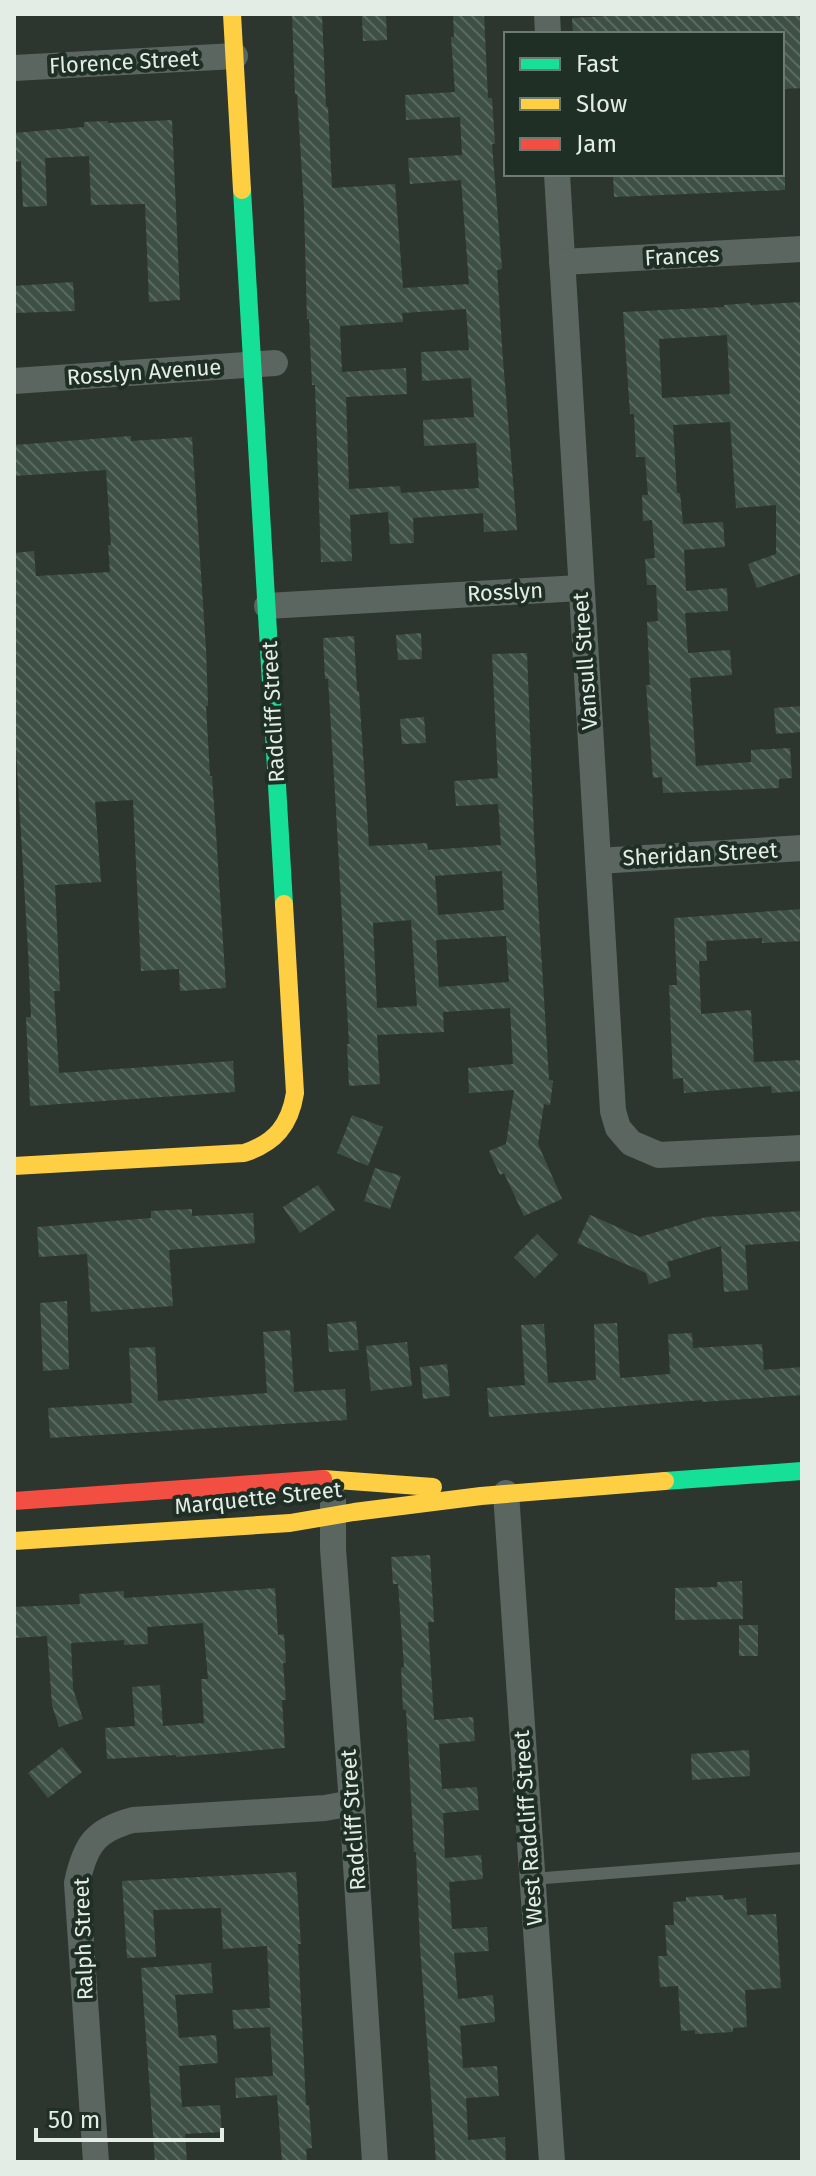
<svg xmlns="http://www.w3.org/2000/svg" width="816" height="2176" viewBox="0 0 816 2176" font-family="'Fira Sans',sans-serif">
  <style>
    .building { fill: url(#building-back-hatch); fill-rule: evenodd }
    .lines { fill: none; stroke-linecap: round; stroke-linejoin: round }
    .lane { stroke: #5a665f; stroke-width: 12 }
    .street { stroke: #5a665f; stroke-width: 26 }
    .fast { stroke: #16e098; stroke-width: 18 }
    .slow { stroke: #ffcf43; stroke-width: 18 }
    .jam { stroke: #f24e42; stroke-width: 18 }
    .labels { text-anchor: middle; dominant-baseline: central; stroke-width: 8; stroke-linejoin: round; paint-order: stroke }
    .street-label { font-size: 22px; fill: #e3ede6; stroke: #1f2f25 }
  </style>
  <defs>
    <pattern id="building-back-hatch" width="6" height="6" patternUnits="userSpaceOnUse" patternTransform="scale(2)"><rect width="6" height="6" fill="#3e5045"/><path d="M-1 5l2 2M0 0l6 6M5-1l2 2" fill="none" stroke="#5a6a60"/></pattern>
  </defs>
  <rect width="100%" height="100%" fill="#2c362f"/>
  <g class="building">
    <path d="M292 14H322L326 107H328L332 188 395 184 403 288 469 284 461 180 410 184 408 158 462 155 460 117 406 120 405 95 455 92 451 37H454L453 14H484L488 98H492L495 144H492L502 269 497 270 503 360 517 530 484 532 483 513 413 518 414 543 390 544 388 512 350 515 352 561 321 562 315 385H312L309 319H307L304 207 297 94H295ZM466 309 469 350 421 352 422 381 471 378 474 417 423 420 424 446 476 443 479 488 401 493 400 486 349 489 346 397 407 394 406 368 342 372 340 326 403 322 402 313Z"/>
    <polygon points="386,14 387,40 363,41 362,16"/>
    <polygon points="643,14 802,14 802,88 782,89 782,34 573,34 572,18"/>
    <polygon points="172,120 180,300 149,302 145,204 91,205 89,156 45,158 47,206 23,207 21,161 14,162 14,133 84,127 84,122 108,121 108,123"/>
    <polygon points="613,174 785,174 785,190 614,197"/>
    <polygon points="73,282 75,311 14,313 14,286"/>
    <path d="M802 302V573L757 588 748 564 776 554V505L736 508 730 422 673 425 677 493H680L683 524 723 522 725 547 684 550 686 591 727 588 728 611 685 613 688 653 730 650 732 675 690 678 696 766 751 762V750L790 748 792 778 779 779V788L663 793 662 777 653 778 646 685H650L647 622 658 621 656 585H647L645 559 655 558 652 520 643 521 642 495H648L645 457H636L634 414H630L623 312 724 307V305L750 303V305ZM727 335 730 394 662 398 659 339Z"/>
    <polygon points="131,436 131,441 192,437 206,649 208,706 206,706 210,776 212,776 216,834 226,988 180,991 179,969 141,971 133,800 95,802 101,882 55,885 60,991 54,991 59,1073 233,1061 235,1092 30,1106 26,1017 31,1017 28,951 14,716 14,553 34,551 36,576 110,572 108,545 111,545 106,470 14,476 14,445"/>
    <polygon points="421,633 422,659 398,660 396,635"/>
    <path d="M354 636 357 691H359L369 846 427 843 428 850 501 845 498 804 456 806 454 781 498 778 492 654 527 653 534 837 549 1080 553 1081 550 1105 544 1104 538 1144 562 1199 524 1216 504 1173 500 1175 489 1151 506 1144 514 1090 469 1093 468 1068 513 1064 510 1008 443 1012 444 1032 377 1035 380 1084 349 1086 347 1044H349L335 793 328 679H325L323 638ZM502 871 504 910 438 915 435 876ZM411 920 417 1006 377 1008 373 923ZM506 936 509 982 439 987 436 940Z"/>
    <polygon points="802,706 802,732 776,734 774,708"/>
    <polygon points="424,717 426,743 402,744 400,719"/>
    <polygon points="802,909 802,941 762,943 762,938 706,941 707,961 699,961 701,1014 751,1010 754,1062 802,1060 802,1091 772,1093 771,1086 684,1093 683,1078 673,1079 669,985 677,985 674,918"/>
    <polygon points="352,1115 383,1127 368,1166 337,1153"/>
    <polygon points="375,1168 401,1176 390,1209 364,1201"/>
    <polygon points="318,1185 335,1210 300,1233 283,1207"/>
    <polygon points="192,1209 192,1216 253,1213 255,1243 169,1250 173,1306 91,1312 87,1254 39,1257 37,1227 151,1218 151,1211"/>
    <polygon points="802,1211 802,1241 745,1245 748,1290 724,1292 721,1246 667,1262 671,1277 649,1284 646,1273 577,1243 590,1215 640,1237 706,1217"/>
    <polygon points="537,1234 558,1255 535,1278 514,1257"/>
    <polygon points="67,1301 69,1369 43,1371 40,1303"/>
    <polygon points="356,1321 359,1350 329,1352 327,1324"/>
    <polygon points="617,1323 620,1378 670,1374 668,1334 692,1333 693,1348 762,1344 764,1370 802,1367 802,1395 702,1402 702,1400 489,1417 487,1388 525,1385 521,1325 544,1324 548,1383 596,1380 594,1324"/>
    <polygon points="290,1330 294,1392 345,1389 347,1420 50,1438 48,1408 132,1403 129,1348 155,1347 158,1401 267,1393 263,1332"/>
    <polygon points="407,1342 412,1386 371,1391 366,1346"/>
    <polygon points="447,1364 450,1396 423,1399 420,1367"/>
    <polygon points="430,1555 434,1622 428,1622 434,1720 473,1717 475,1741 439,1744 442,1789 477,1787 479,1810 443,1813 445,1858 481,1855 483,1879 449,1882 452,1929 487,1927 489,1951 454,1953 458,1999 493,1995 495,2022 460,2026 463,2068 497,2066 499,2096 466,2098 468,2140 505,2137 506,2161 436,2162 420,1947 416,1852 414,1852 406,1710 403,1710 401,1668 404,1667 398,1584 393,1584 391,1557"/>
    <polygon points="742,1581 743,1619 675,1620 675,1588 717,1587 717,1582"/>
    <polygon points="275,1588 278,1635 284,1634 286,1663 283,1663 286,1700 282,1700 285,1748 176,1757 176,1755 107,1759 105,1728 135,1726 132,1687 160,1685 163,1726 204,1723 201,1679 208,1679 203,1623 147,1627 148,1644 124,1645 124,1640 71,1643 73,1689 83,1719 59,1727 52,1705 47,1636 14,1638 14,1607 80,1604 79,1594 124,1591 124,1598"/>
    <rect x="739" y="1625" width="19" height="31"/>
    <polygon points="62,1747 82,1772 48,1798 28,1773"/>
    <polygon points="749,1750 750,1776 692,1780 691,1754"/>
    <polygon points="296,1872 301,1944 298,1944 306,2105 309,2105 312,2148 306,2149 307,2162 282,2162 277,2095 236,2098 235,2078 273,2076 270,2027 234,2029 232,2010 270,2008 267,1946 223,1949 221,1908 153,1910 156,1957 127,1958 122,1881"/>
    <polygon points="723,1895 724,1900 746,1898 747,1915 776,1914 781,1988 745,1990 747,2027 733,2028 733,2032 695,2034 695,2030 681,2031 678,1986 660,1987 658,1956 667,1956 665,1925 674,1925 673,1902 686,1901 686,1897"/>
    <polygon points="211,1963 213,1993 175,1995 179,2038 216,2035 218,2063 179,2066 182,2107 220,2105 222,2132 185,2134 187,2162 155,2162 141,1968"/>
  </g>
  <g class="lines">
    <polyline class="lane" points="532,1879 802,1858"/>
    <g class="street">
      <polyline points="547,14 548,34"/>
      <polyline points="14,68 235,56"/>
      <polyline points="557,174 613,1111 618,1128 631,1143 659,1155 802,1148"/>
      <polyline points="562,262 802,249"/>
      <polyline points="14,381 275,363"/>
      <polyline points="267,606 580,588"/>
      <polyline points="598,861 802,848"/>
      <polyline points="506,1493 552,2162"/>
      <polyline points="333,1498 333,1549 352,1803 375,2162"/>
      <path d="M96 2162 77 1883C85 1845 95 1830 133 1820L325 1808 352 1803"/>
    </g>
    <g class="fast">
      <polyline points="242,190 284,904"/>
      <polyline points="665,1481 802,1471"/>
    </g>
    <g class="slow">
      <polyline points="232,14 242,190"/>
      <path d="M14 1166 244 1153C275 1143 290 1125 295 1093L284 904"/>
      <polyline points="323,1479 433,1487"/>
      <polyline points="14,1541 290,1523 354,1512 481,1496 665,1481"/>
    </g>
    <polyline class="jam" points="14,1501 323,1479"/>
  </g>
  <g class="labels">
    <g class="street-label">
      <text transform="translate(124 62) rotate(-3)">Florence Street</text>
      <text transform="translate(682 256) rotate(-3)">Frances</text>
      <text transform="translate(144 372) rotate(-4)">Rosslyn Avenue</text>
      <text transform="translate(505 592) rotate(-3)">Rosslyn</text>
      <text transform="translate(585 661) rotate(-94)">Vansull Street</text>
      <text transform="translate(273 712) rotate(-93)">Radcliff Street</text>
      <text transform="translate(700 854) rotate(-3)">Sheridan Street</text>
      <text transform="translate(258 1498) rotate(-6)">Marquette Street</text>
      <text transform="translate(353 1820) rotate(-94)">Radcliff Street</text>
      <text transform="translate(528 1828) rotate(-94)">West Radcliff Street</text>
      <text transform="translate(83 1939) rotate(-92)">Ralph Street</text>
    </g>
  </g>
  <rect width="816" height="2176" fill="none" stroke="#e3ede6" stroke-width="32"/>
  <rect x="504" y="32" width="280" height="144" fill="#1f2f25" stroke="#6d7b72" stroke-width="2"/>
  <rect x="520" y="58" width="40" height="12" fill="#16e098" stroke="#6d7b72" stroke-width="2"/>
  <text x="576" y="72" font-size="24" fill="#e3ede6">Fast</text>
  <rect x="520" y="98" width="40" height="12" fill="#ffcf43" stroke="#6d7b72" stroke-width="2"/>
  <text x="576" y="112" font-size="24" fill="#e3ede6">Slow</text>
  <rect x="520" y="138" width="40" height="12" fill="#f24e42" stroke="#6d7b72" stroke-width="2"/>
  <text x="576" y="152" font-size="24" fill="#e3ede6">Jam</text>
  <path d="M36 2128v12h186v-12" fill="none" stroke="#e3ede6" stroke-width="4"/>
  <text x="48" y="2128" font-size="24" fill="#e3ede6" stroke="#1f2f25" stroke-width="6" paint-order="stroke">50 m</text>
</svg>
